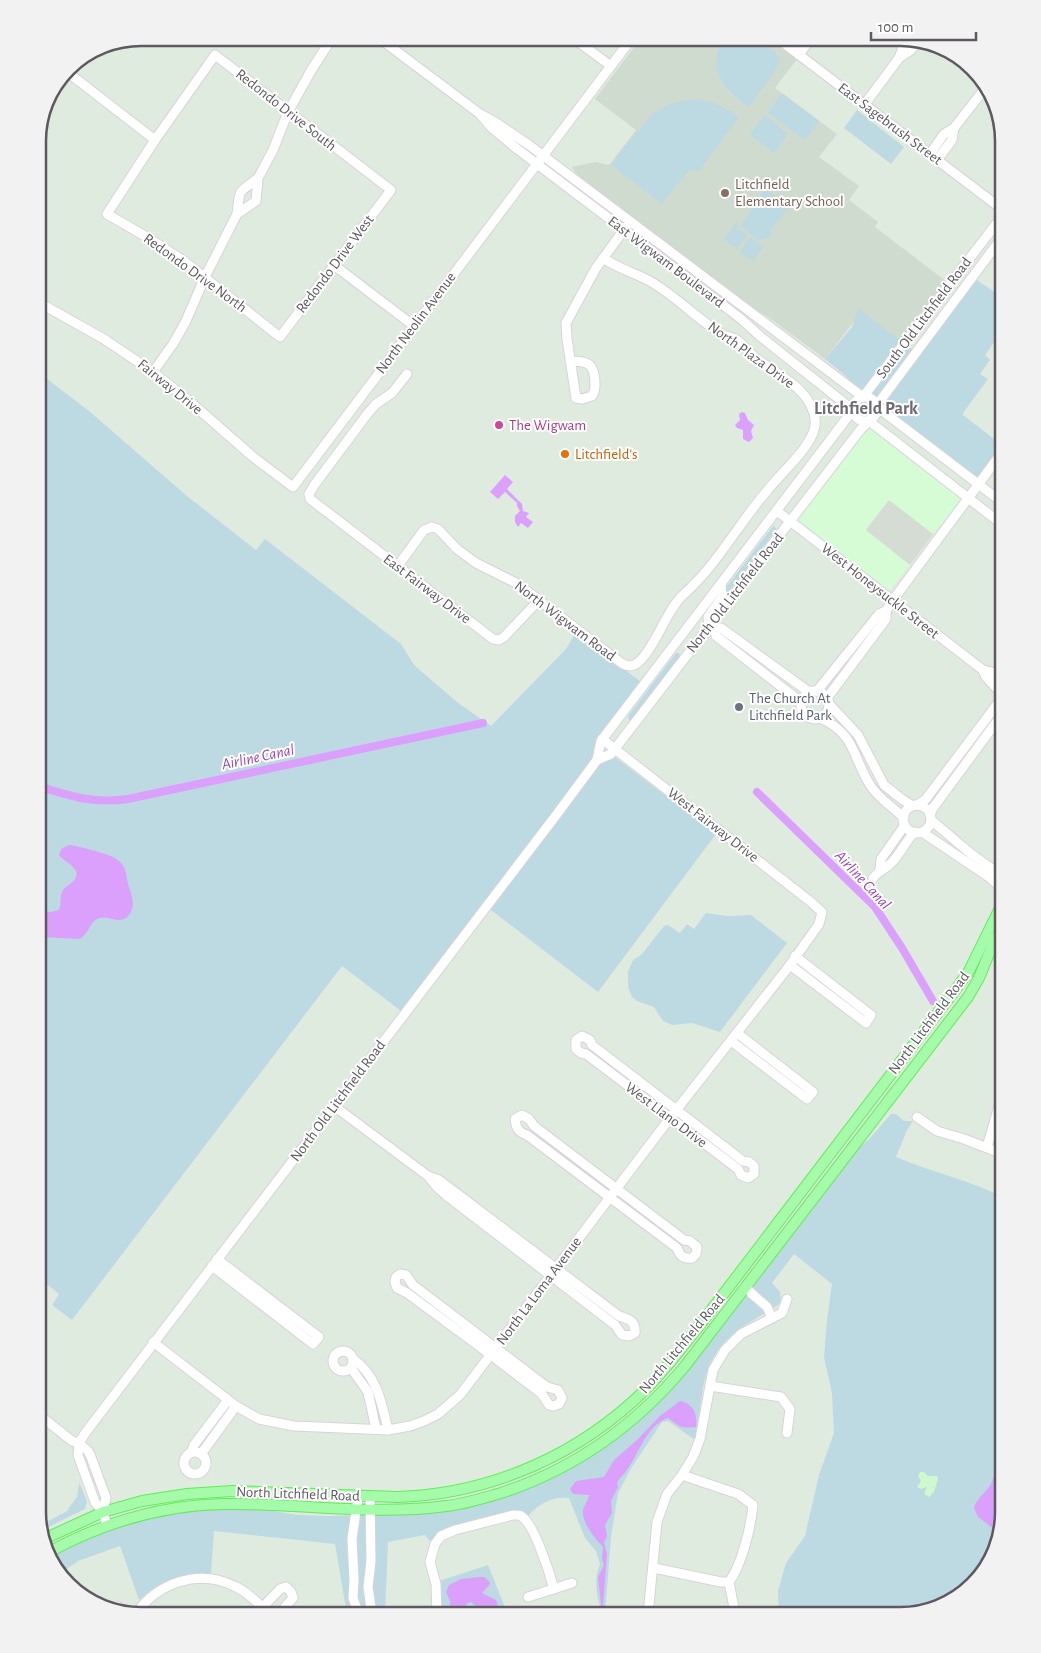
<svg xmlns="http://www.w3.org/2000/svg" width="1041" height="1653" viewBox="0 0 1041 1653" font-family="'Alegreya Sans',sans-serif">
  <style>
    .commercial { fill: #d5fcd4 }
    .industrial { fill: #d5dcd4 }
    .education { fill: #cedbce }
    .green { fill: #bddae2 }
    .sand { fill: #cff8ce }
    .water { fill: #dba0fb }
    .lines { fill: none; stroke-linecap: round; stroke-linejoin: round }
    .canal { stroke: #dba0fb; stroke-width: 8 }
    .minor-casing { stroke: #d8d3d9; stroke-width: 11 }
    .major-casing { stroke: #63ea59; stroke-width: 12 }
    .minor { stroke: #fff; stroke-width: 9 }
    .major { stroke: #a5fba9; stroke-width: 10 }
    .education-dot { fill: #8d6e63; stroke: #fff; stroke-width: 2 }
    .hotel-dot { fill: #d1479c; stroke: #fff; stroke-width: 2 }
    .food-dot { fill: #e8710a; stroke: #fff; stroke-width: 2 }
    .worship-dot { fill: #6b7280; stroke: #fff; stroke-width: 2 }
    .labels { text-anchor: middle; dominant-baseline: central; stroke-width: 4; stroke-linejoin: round; paint-order: stroke }
    .street-label { font-size: 15px; fill: #5e5960; stroke: #fff }
    .education-label { font-size: 15px; fill: #785e54; stroke: #fff; text-anchor: start }
    .hotel-label { font-size: 15px; fill: #b23c85; stroke: #fff; text-anchor: start }
    .food-label { font-size: 15px; fill: #c56008; stroke: #fff; text-anchor: start }
    .worship-label { font-size: 15px; fill: #5b616d; stroke: #fff; text-anchor: start }
    .water-label { font-size: 16px; font-style: italic; fill: #9b45bc; stroke: #fff }
    .quarter-label { font-size: 18px; font-weight: bold; fill: #706a72; stroke: #fff }
    .rim { fill: none; stroke: #5e5960; stroke-width: 2.5 }
  </style>
  <rect width="100%" height="100%" fill="#e0ebe0"/>
  <polygon class="commercial" points="867,428 879,432 961,498 955,509 933,534 888,501 866,530 910,565 889,592 796,522 863,430"/>
  <polygon class="industrial" points="889,500 933,534 910,565 866,530"/>
  <polygon class="education" points="641,38 769,38 797,59 775,88 837,134 819,157 859,186 849,200 878,222 875,227 947,282 896,350 856,319 825,359 775,322 745,302 680,253 640,226 581,181 572,167 595,162 609,165 636,130 595,99"/>
  <g class="green">
    <path d="M723 38H754L775 52 780 60 773 74 748 107C723 87 707 71 723 38Z"/>
    <polygon points="782,93 819,121 805,140 768,113"/>
    <path d="M692 99C710 100 724 106 739 117L700 170 688 171 662 204 611 165 637 131 639 133C647 111 671 102 692 99Z"/>
    <polygon points="857,110 904,147 891,164 844,128"/>
    <polygon points="765,115 788,134 774,153 750,134"/>
    <polygon points="769,190 777,199 790,206 770,231 772,233 769,238 759,241 741,226 764,191"/>
    <polygon points="737,221 739,229 747,235 737,249 724,239"/>
    <polygon points="750,237 763,247 753,261 740,252"/>
    <polygon points="977,280 1003,298 1003,330 985,355 990,360 980,374 988,379 963,413 963,415 998,442 1001,447 978,476 975,477 970,475 853,385 847,377 825,359 852,327 858,308 918,354"/>
    <polygon points="38,372 89,411 187,496 256,550 265,539 401,644 414,665 457,702 491,726 566,649 576,632 641,682 595,742 716,834 598,992 487,907 405,1014 342,966 72,1320 52,1305 59,1294 38,1277"/>
    <polygon points="773,526 776,528 776,530 725,597 721,594"/>
    <polygon points="676,653 679,653 680,657 632,720 629,720 628,716"/>
    <polygon points="706,913 728,916 751,915 787,943 720,1032 692,1023 672,1025 668,1023 663,1021 654,1007 637,1001 632,997 628,987 628,972 633,960 642,954 664,926 668,925 680,933 687,924 694,929"/>
    <path d="M891 1114H896L904 1121H913L907 1130 896 1157C931 1172 969 1180 1003 1197V1512L989 1564 946 1605 900 1615H779L778 1591 786 1563 805 1536 819 1475 834 1433 832 1393 824 1357 827 1320 832 1284 794 1254 772 1283 780 1292 781 1301 778 1305C745 1326 717 1336 705 1379 700 1399 700 1420 695 1440L668 1421 662 1422 632 1467 618 1493 611 1537 605 1615H587L586 1614 600 1607C596 1592 594 1578 600 1564L596 1551 585 1538 569 1498C553 1496 538 1504 528 1516L520 1513 436 1537 431 1542 425 1535 388 1542 385 1615H347L335 1544 214 1531 211 1574C180 1574 163 1579 139 1600L120 1546 78 1561 61 1573 48 1558 86 1538 125 1524 178 1512 214 1509 268 1510 298 1515 326 1516 397 1514 517 1492 640 1419 849 1157 870 1138Z"/>
    <polygon points="79,1484 80,1484 87,1501 85,1509 42,1530 41,1525 69,1510 68,1509 77,1497"/>
    <polygon points="488,1565 508,1615 481,1615 474,1612 465,1615 442,1615 439,1581"/>
  </g>
  <polygon class="sand" points="920,1472 924,1472 928,1476 937,1476 938,1479 934,1492 929,1497 924,1494 927,1487 921,1489 917,1487 921,1481 918,1476"/>
  <g class="water">
    <polygon points="742,412 745,413 748,420 754,425 751,431 753,438 749,442 743,439 743,430 737,428 735,425 740,420 739,414"/>
    <polygon points="505,475 513,482 507,489 522,504 523,511 529,513 526,517 533,522 528,528 521,523 518,527 515,522 515,516 520,511 517,506 517,503 505,492 498,499 490,492"/>
    <path d="M69 845C75 845 108 854 113 857 117 859 122 863 124 867 127 874 127 883 130 890 133 898 135 908 129 915 120 926 110 915 100 918 90 920 89 935 79 939L40 937 38 936V911L51 912 59 910C62 903 59 897 63 890 66 886 72 884 75 879 82 868 64 862 59 855L61 849Z"/>
    <path d="M680 1401C693 1403 698 1415 696 1427 679 1428 682 1428 668 1418 647 1425 639 1453 627 1470 624 1475 620 1477 617 1483L618 1487 611 1501 612 1513 605 1525 607 1536 604 1542 607 1554 606 1566 603 1607 600 1615H593L600 1610 601 1604 598 1577 604 1565 602 1559 603 1547C596 1540 581 1522 583 1510 584 1505 588 1501 589 1495L573 1494 570 1489 576 1481 604 1477 614 1460 637 1440 660 1416Z"/>
    <path d="M1003 1454V1512L998 1532 978 1517 974 1508C977 1497 986 1493 991 1484 996 1474 995 1463 1003 1454Z"/>
    <polygon points="479,1577 484,1577 489,1581 490,1584 482,1593 496,1600 500,1613 503,1615 494,1615 477,1607 471,1602 468,1603 456,1615 449,1615 450,1601 446,1592 449,1585 461,1579"/>
  </g>
  <g class="lines">
    <g class="canal">
      <path d="M38 786C71 796 92 804 128 799L483 723"/>
      <polyline points="757,792 875,907 902,948 933,1001"/>
    </g>
    <defs>
      <g id="minor">
        <polyline points="573,38 611,66"/>
        <polyline points="777,38 1003,210"/>
        <polyline points="908,38 904,45 899,58 911,50 918,41"/>
        <polyline points="792,49 800,38"/>
        <polygon points="215,55 391,190 280,337 184,261 150,239 107,214 155,140"/>
        <polyline points="799,55 811,38"/>
        <polyline points="66,71 155,140"/>
        <polyline points="865,104 899,58"/>
        <polyline points="45,105 77,62"/>
        <polyline points="482,115 495,122 529,145 863,397 1003,215"/>
        <polyline points="954,128 986,87"/>
        <polyline points="930,154 944,134 954,128 952,140 937,160"/>
        <polyline points="258,178 273,150 288,112 312,69 332,38"/>
        <path d="M258 178 256 201 237 214C241 186 236 196 258 178Z"/>
        <polyline points="335,266 414,326"/>
        <polyline points="38,302 104,339 153,372 187,399 252,456 293,487 632,38"/>
        <path d="M570 361C575 361 581 361 586 363 596 366 597 389 592 396L582 399 576 398 567 339 566 323 596 268 626 227"/>
        <polyline points="153,372 173,344 185,323 205,277 237,214"/>
        <polyline points="407,374 392,393 376,404 368,413 315,484 309,494 310,499 493,639 499,640 504,637 539,600"/>
        <circle cx="865" cy="409" r="12"/>
        <polyline points="1003,503 885,413 877,405 1003,236"/>
        <polyline points="777,511 983,670 986,677 1000,692"/>
        <path d="M397 567 424 530 432 527 438 529 457 549 476 563 518 584 620 662C624 665 629 667 634 665 652 656 666 610 683 595 717 565 737 526 766 492 779 475 805 453 813 433 816 426 816 418 813 411 805 386 775 373 756 358 749 353 744 345 737 340 732 337 727 337 723 335 698 320 678 298 653 283 637 273 618 269 603 258"/>
        <polyline points="709,625 715,629 716,636 801,702"/>
        <polyline points="709,625 708,617 722,597 721,584"/>
        <polyline points="715,629 721,628 809,692"/>
        <polyline points="983,670 991,672 1003,678"/>
        <circle cx="815" cy="705" r="14"/>
        <polyline points="817,691 879,614 886,611"/>
        <polyline points="827,698 886,619 886,611 893,600 1003,451"/>
        <polyline points="829,704 858,735 884,785 903,800 913,806"/>
        <path d="M820 718C856 734 852 756 870 785 878 798 893 807 904 818"/>
        <polyline points="597,760 611,754 614,750 861,429 869,421 1003,525"/>
        <polyline points="917,805 926,799 1001,699"/>
        <circle cx="917" cy="819" r="14"/>
        <polyline points="930,815 933,808 1003,713"/>
        <polyline points="931,820 970,853 1003,877"/>
        <polyline points="922,832 989,877 999,886 1003,894"/>
        <polyline points="880,870 881,859 905,825"/>
        <path d="M873 878C880 870 882 871 889 865 900 856 905 841 915 832"/>
        <polyline points="790,965 866,1023 871,1015 795,956"/>
        <polygon points="582,1036 590,1040 592,1045 743,1161 749,1162 754,1166 754,1174 748,1178 741,1175 738,1169 586,1054 581,1053 576,1049 576,1040"/>
        <polyline points="731,1041 807,1099 813,1092 737,1033"/>
        <path d="M334 1106 428 1176 437 1187 447 1196 615 1325 622 1335 629 1336 635 1333C636 1321 629 1319 619 1316L439 1180 428 1176"/>
        <path d="M522 1115 529 1119 534 1126 684 1240 690 1241 697 1247 696 1254 692 1258C683 1259 680 1256 677 1248L527 1135C518 1132 516 1128 515 1119Z"/>
        <polyline points="917,1117 937,1131 964,1139 1003,1154"/>
        <polyline points="987,1147 1000,1103 1003,1098"/>
        <polyline points="212,1266 313,1344 319,1337 217,1259"/>
        <polygon points="400,1274 406,1275 413,1285 547,1387 558,1390 562,1398 559,1404 553,1406 549,1405 542,1394 491,1355 407,1293 397,1288 395,1282 396,1277"/>
        <polyline points="746,1286 751,1293 767,1307 772,1318"/>
        <polyline points="153,1342 236,1406 259,1419 294,1426 388,1430 410,1426 424,1421 438,1414 460,1395 670,1118 790,965 819,924 822,912 811,902 602,739"/>
        <circle cx="343" cy="1361" r="10"/>
        <path d="M353 1359C377 1375 382 1404 388 1430"/>
        <polyline points="351,1368 368,1392 376,1429"/>
        <polyline points="710,1386 781,1397 790,1409 787,1433"/>
        <polyline points="38,1414 72,1441 79,1443"/>
        <polyline points="79,1443 88,1451 91,1457 106,1498 103,1512"/>
        <circle cx="195" cy="1463" r="11"/>
        <polyline points="191,1453 194,1445 228,1400"/>
        <polyline points="201,1454 236,1406"/>
        <path d="M682 1475 738 1494 753 1505C751 1526 742 1565 729 1582L735 1613"/>
        <polyline points="358,1497 352,1539 354,1580 353,1598 359,1615"/>
        <polyline points="370,1497 371,1561 368,1587 372,1615"/>
        <polyline points="107,1525 103,1512 95,1502 78,1455 79,1443 86,1432 557,814 597,760 601,741 853,410 761,337 740,318 516,148 491,127 480,114 379,38"/>
        <polyline points="654,1568 721,1582 729,1582"/>
        <polyline points="528,1597 572,1583"/>
        <polyline points="117,1606 130,1614"/>
        <polyline points="262,1608 280,1589 286,1587 291,1592 293,1598 278,1615"/>
        <path d="M135 1615C157 1583 198 1568 234 1586 248 1592 260 1605 270 1615"/>
        <path d="M437 1615 436 1584 430 1562 435 1544 441 1536 455 1530 513 1515C514 1515 520 1515 521 1516 534 1523 550 1574 554 1589"/>
        <polyline points="648,1615 657,1522 667,1494 682,1475 693,1457 700,1439 713,1370 725,1350 741,1334 782,1313 787,1299"/>
      </g>
      <g id="major">
        <path d="M44 1539 103 1512 142 1501 187 1494 232 1491 397 1497C491 1494 580 1455 647 1388 665 1370 680 1350 696 1330L956 989 969 971 1003 902"/>
        <path d="M47 1553C102 1523 161 1505 224 1504 298 1503 372 1516 446 1506 465 1504 483 1498 501 1493 574 1469 636 1425 685 1366L968 997 979 978 995 939 1003 930"/>
      </g>
    </defs>
    <use href="#minor" class="minor-casing"/>
    <use href="#major" class="major-casing"/>
    <use href="#minor" class="minor"/>
    <use href="#major" class="major"/>
  </g>
  <circle class="education-dot" cx="725" cy="193" r="5"/>
  <circle class="hotel-dot" cx="499" cy="425" r="5"/>
  <circle class="food-dot" cx="565" cy="454" r="5"/>
  <circle class="worship-dot" cx="739" cy="707" r="5"/>
  <g class="labels">
    <g class="street-label">
      <text transform="translate(286 110) rotate(38)">Redondo Drive South</text>
      <text transform="translate(890 124) rotate(37)">East Sagebrush Street</text>
      <text transform="translate(666 262) rotate(37)">East Wigwam Boulevard</text>
      <text transform="translate(335 264) rotate(-53)">Redondo Drive West</text>
      <text transform="translate(195 273) rotate(36)">Redondo Drive North</text>
      <text transform="translate(924 318) rotate(-53)">South Old Litchfield Road</text>
      <text transform="translate(416 323) rotate(-53)">North Neolin Avenue</text>
      <text transform="translate(751 355) rotate(36)">North Plaza Drive</text>
      <text transform="translate(170 387) rotate(39)">Fairway Drive</text>
      <text transform="translate(427 589) rotate(37)">East Fairway Drive</text>
      <text transform="translate(880 591) rotate(38)">West Honeysuckle Street</text>
      <text transform="translate(735 593) rotate(-52)">North Old Litchfield Road</text>
      <text transform="translate(565 621) rotate(37)">North Wigwam Road</text>
      <text transform="translate(713 825) rotate(38)">West Fairway Drive</text>
      <text transform="translate(929 1023) rotate(-53)">North Litchfield Road</text>
      <text transform="translate(338 1101) rotate(-53)">North Old Litchfield Road</text>
      <text transform="translate(666 1115) rotate(37)">West Llano Drive</text>
      <text transform="translate(539 1291) rotate(-53)">North La Loma Avenue</text>
      <text transform="translate(682 1344) rotate(-50)">North Litchfield Road</text>
      <text transform="translate(298 1494) rotate(2)">North Litchfield Road</text>
    </g>
    <g class="education-label">
      <text x="735" y="184">Litchfield<tspan x="735" dy="17">Elementary School</tspan></text>
    </g>
    <g class="hotel-label">
      <text x="509" y="425">The Wigwam</text>
    </g>
    <g class="food-label">
      <text x="575" y="454">Litchfield's</text>
    </g>
    <g class="worship-label">
      <text x="749" y="698">The Church At<tspan x="749" dy="17">Litchfield Park</tspan></text>
    </g>
    <g class="water-label">
      <text transform="translate(258 757) rotate(-12)">Airline Canal</text>
      <text transform="translate(863 880) rotate(47)">Airline Canal</text>
    </g>
    <g class="quarter-label">
      <text x="866" y="409">Litchfield Park</text>
    </g>
  </g>
  <path d="M0 0H1041V1653H0ZM141 46H900A95 95 0 0 1 995 141V1512A95 95 0 0 1 900 1607H141A95 95 0 0 1 46 1512V141A95 95 0 0 1 141 46Z" fill="#f2f2f2" fill-rule="evenodd"/>
  <path class="rim" d="M141 46H900A95 95 0 0 1 995 141V1512A95 95 0 0 1 900 1607H141A95 95 0 0 1 46 1512V141A95 95 0 0 1 141 46Z"/>
  <path d="M871 32v8h105v-8" fill="none" stroke="#5e5960" stroke-width="2.5"/>
  <text x="878" y="32" font-size="15" fill="#5e5960" stroke="#ffffff" stroke-width="4" paint-order="stroke">100 m</text>
</svg>
